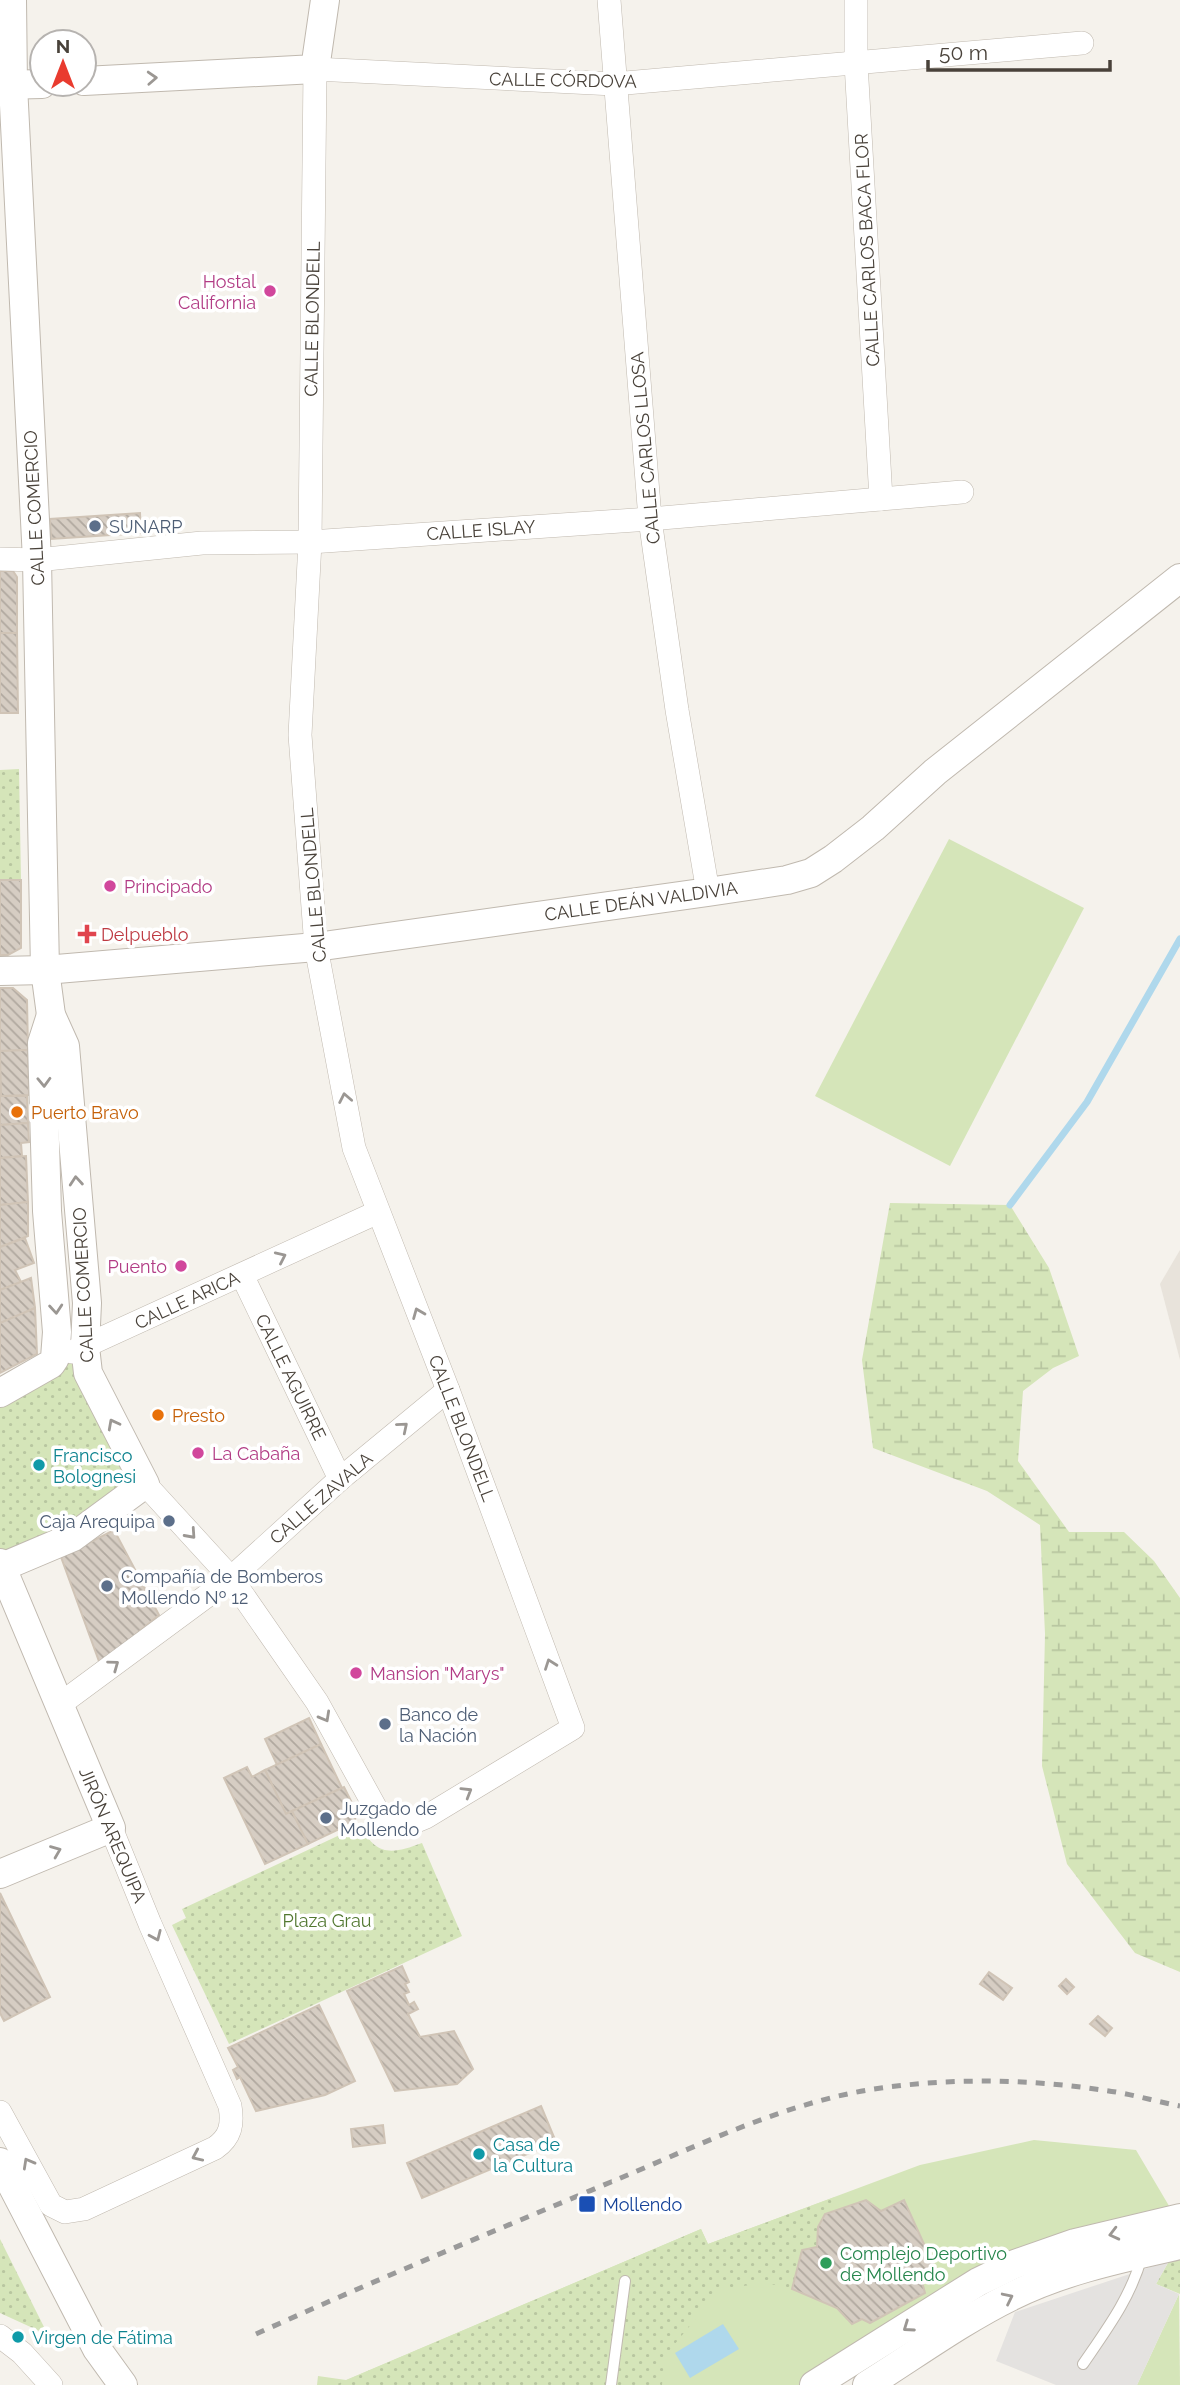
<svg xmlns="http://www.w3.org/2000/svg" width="1180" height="2385" viewBox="0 0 1180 2385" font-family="Raleway,sans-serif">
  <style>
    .residential { fill: #e8e3db }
    .grass { fill: #d5e5b9 }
    .wetland { fill: url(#wetland-marsh) }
    .park { fill: url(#park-dots) }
    .parking { fill: #e4e2e0 }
    .water { fill: #afd8ec }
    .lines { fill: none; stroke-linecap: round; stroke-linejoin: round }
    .stream { stroke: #afd8ec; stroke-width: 7 }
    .building { fill: url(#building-back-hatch); stroke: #d0c4b6; stroke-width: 2 }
    .service-casing { stroke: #c0b9af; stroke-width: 12 }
    .minor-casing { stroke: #c0b9af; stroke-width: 24 }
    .tertiary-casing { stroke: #c0b9af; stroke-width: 30 }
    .service { stroke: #fff; stroke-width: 10 }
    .minor { stroke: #fff; stroke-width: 23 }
    .tertiary { stroke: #fff; stroke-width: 28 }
    .rail { stroke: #9a9a9a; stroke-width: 5; stroke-dasharray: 9 9; stroke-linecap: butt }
    .oneway { stroke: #9b9793 }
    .hotel-dot { fill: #d1479c; stroke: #fff; stroke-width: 2.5 }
    .service-dot { fill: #5c6f8a; stroke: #fff; stroke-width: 2.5 }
    .health-dot { fill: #e0444e; stroke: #fff; stroke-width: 2.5 }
    .food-dot { fill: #e8710a; stroke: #fff; stroke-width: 2.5 }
    .culture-dot { fill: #0f9aa8; stroke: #fff; stroke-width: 2.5 }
    .transit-dot { fill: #1a4fb4; stroke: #fff; stroke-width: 2.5 }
    .leisure-dot { fill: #2e9e5b; stroke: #fff; stroke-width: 2.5 }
    .labels { text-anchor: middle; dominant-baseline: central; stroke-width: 7; stroke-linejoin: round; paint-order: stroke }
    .street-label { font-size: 18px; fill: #49423a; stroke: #fff }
    .hotel-label { font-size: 18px; fill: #b23c85; stroke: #fff; text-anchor: start }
    .service-label { font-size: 18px; fill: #4e5e75; stroke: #fff; text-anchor: start }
    .health-label { font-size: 18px; fill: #be3a42; stroke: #fff; text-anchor: start }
    .food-label { font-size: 18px; fill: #c56008; stroke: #fff; text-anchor: start }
    .culture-label { font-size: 18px; fill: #0d838f; stroke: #fff; text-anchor: start }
    .park-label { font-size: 18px; fill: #527831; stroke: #fff }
    .transit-label { font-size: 18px; fill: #164399; stroke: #fff; text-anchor: start }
    .leisure-label { font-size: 18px; fill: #27864d; stroke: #fff; text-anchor: start }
  </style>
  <defs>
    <pattern id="wetland-marsh" width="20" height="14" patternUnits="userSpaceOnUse" patternTransform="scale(1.75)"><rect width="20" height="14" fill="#d5e5b9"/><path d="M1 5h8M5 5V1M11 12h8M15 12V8" fill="none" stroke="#b8c6a0"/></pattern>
    <pattern id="park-dots" width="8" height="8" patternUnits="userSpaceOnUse" patternTransform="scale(1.75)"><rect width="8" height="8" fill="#d5e5b9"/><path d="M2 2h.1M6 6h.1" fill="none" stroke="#b8c6a0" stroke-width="1.8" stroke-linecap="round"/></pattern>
    <pattern id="building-back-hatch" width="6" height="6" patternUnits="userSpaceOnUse" patternTransform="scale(1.75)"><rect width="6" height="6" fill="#d6cdc3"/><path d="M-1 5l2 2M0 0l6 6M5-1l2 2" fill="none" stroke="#b0a89f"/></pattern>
  </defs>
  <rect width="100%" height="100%" fill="#f5f2ec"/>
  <polygon class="residential" points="1180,1250 1180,1360 1160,1284"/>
  <g class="grass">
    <polygon points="949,839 1084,908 950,1166 815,1096"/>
    <polygon points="1034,2140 1136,2150 1175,2216 974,2281 821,2385 317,2385 318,2376 346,2380 701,2229 708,2244 920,2165"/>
    <polygon points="1179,2294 1180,2385 1137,2385"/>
  </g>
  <polygon class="wetland" points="890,1203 1010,1205 1049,1268 1079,1356 1053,1368 1023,1391 1018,1461 1069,1532 1124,1532 1154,1561 1180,1598 1180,1972 1135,1953 1067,1864 1042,1766 1045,1634 1040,1525 987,1491 873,1448 862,1360"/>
  <g class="park">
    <polygon points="19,769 21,880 0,880 0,770"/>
    <polygon points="85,1347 145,1484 0,1563 0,1397"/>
    <path d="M361 1825C375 1857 393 1854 422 1843L462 1936 229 2044 172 1925 186 1918 182 1909Z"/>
    <polygon points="835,2197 818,2227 817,2247 802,2250 792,2289 766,2283 720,2289 665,2356 662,2385 335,2385 701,2229 708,2244"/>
    <polygon points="0,2239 48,2335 0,2313"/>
    <polygon points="1180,2258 1180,2294 1156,2284 1169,2261"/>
  </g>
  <polygon class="parking" points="1169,2261 1156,2284 1179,2294 1137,2385 1056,2385 996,2361 1015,2312"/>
  <polygon class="water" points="723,2324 739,2349 690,2378 675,2353"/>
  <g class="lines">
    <polyline class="stream" points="1010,1205 1087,1102 1180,939"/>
  </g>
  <g class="building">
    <polygon points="140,513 141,533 51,539 50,519"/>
    <polygon points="0,571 13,571 17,577 17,633 0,633"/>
    <polygon points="0,633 17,633 18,713 0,713"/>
    <polygon points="0,880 21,880 21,948 8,955 0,955"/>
    <polygon points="0,988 13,988 27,1000 28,1050 0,1051"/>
    <polygon points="28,1050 29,1095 1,1096 0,1051"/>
    <polygon points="0,1096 27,1096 28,1123 0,1125"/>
    <polygon points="28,1123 29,1142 21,1143 22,1156 0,1158 0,1125"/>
    <polygon points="26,1156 28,1202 0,1205 0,1158"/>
    <polygon points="28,1202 28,1236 0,1247 0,1205"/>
    <polygon points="25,1238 34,1263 15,1270 21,1282 0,1290 0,1247"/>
    <polygon points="31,1278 35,1308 0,1323 0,1290"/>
    <polygon points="35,1308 37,1354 0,1373 0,1323"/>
    <polygon points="114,1530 159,1615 100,1664 61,1557"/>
    <polygon points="309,1718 321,1744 277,1765 265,1739"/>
    <polygon points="321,1744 342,1788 286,1814 265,1770"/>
    <polygon points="247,1767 252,1777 265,1770 286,1814 292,1811 308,1844 265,1864 224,1778"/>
    <polygon points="344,1787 357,1813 354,1822 308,1844 292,1811"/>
    <polygon points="0,1893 50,1997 4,2021 0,2013"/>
    <polygon points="402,1966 409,1982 405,1984 409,1992 404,1994 409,2005 414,2002 418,2009 408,2014 420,2037 454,2031 473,2069 457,2084 395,2091 347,1991"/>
    <polygon points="989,1972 1012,1988 1003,2000 980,1984"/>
    <polygon points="1066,1979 1074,1987 1067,1994 1059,1986"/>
    <polygon points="319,2005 355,2081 325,2095 256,2111 240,2077 237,2079 233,2070 238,2067 228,2048"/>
    <polygon points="1098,2016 1112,2028 1105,2036 1090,2024"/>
    <polygon points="541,2106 556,2142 422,2198 407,2163"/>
    <polygon points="383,2125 385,2143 353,2147 351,2129"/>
    <polygon points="866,2200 881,2211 904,2200 934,2266 921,2278 925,2293 870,2323 862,2319 852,2324 837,2308 792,2289 802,2250 817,2247 818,2227 825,2214"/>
  </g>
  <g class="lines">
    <defs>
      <g id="service">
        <path d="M1083 2364C1107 2329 1131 2297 1142 2256"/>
        <polyline points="611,2385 625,2281"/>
      </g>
      <g id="minor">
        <polyline points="609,0 650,519 677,710 708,892"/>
        <polyline points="856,0 856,63 881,499"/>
        <polyline points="0,559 37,560 202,543 310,542 650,519 962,492"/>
        <polyline points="242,1275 340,1479"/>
        <polyline points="72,1352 378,1212"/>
        <path d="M145 1484 231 1578 317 1702 380 1816C395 1830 408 1825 426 1817L573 1728 448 1390 354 1148 316 947 300 735 310 542 315 69 614 84 1082 43"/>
        <polyline points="59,1705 231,1578 340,1479 448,1390"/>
        <path d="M0 2112 51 2205 65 2212 84 2209 215 2148C231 2137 233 2124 230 2106L150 1924 111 1828"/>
        <polyline points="0,2336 22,2353 51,2385"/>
      </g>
      <g id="tertiary">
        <polyline points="84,81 315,69 325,0"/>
        <polyline points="0,85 42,84"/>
        <polyline points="0,971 45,970 316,947 708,892 787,880 811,873 833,859 873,828 935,772 1180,578"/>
        <polyline points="0,1393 51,1364 55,1358 57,1332 47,1211 42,1043 51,1015"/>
        <polyline points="0,1563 111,1828 0,1874"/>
        <polyline points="2,1567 73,1537 145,1484 88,1373 85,1347 87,1303 65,1046 51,1015 45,970 37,560 13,85 12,0"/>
        <polyline points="0,2162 97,2349 123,2385"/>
        <polyline points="814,2385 978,2282 1015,2264 1075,2243 1180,2218"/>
        <path d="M867 2385C915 2355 961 2321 1012 2296 1064 2270 1123 2258 1180 2245"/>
      </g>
    </defs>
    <use href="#service" class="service-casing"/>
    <use href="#minor" class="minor-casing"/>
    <use href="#tertiary" class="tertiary-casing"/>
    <use href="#service" class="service"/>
    <use href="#minor" class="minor"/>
    <use href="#tertiary" class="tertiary"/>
    <path class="rail" d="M256 2334C373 2281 492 2232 611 2182 698 2146 787 2101 881 2088 954 2078 1029 2079 1102 2090 1128 2093 1154 2101 1180 2106"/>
  </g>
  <defs><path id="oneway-chevron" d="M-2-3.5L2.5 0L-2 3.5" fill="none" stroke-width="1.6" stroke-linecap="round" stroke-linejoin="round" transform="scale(1.75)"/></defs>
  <g class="oneway">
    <use href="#oneway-chevron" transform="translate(152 78) rotate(-3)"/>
    <use href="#oneway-chevron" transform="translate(44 1082) rotate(88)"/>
    <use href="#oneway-chevron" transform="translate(345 1098) rotate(-101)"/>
    <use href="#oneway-chevron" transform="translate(76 1181) rotate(-95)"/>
    <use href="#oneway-chevron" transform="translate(281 1257) rotate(-25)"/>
    <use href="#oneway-chevron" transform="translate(56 1309) rotate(85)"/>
    <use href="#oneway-chevron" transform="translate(418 1313) rotate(-112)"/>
    <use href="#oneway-chevron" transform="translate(113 1424) rotate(-118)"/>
    <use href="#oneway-chevron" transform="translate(403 1427) rotate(-40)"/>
    <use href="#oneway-chevron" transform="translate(191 1534) rotate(48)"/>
    <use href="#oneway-chevron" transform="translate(550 1664) rotate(-110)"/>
    <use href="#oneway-chevron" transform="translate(114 1665) rotate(-36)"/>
    <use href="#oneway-chevron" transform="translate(325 1717) rotate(61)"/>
    <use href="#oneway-chevron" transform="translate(467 1792) rotate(-31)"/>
    <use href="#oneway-chevron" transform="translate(56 1851) rotate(-22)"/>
    <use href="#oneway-chevron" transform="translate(156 1936) rotate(66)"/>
    <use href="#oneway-chevron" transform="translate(197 2156) rotate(156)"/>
    <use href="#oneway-chevron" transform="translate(28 2163) rotate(-119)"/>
    <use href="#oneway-chevron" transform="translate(1114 2234) rotate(166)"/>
    <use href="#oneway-chevron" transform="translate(1008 2298) rotate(-26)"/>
    <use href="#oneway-chevron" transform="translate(908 2327) rotate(145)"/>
  </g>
  <g class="hotel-dot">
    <circle cx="270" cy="291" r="7"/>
    <circle cx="110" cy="886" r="7"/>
    <circle cx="181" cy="1266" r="7"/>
    <circle cx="198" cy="1453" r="7"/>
    <circle cx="356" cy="1673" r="7"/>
  </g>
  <g class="service-dot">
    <circle cx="95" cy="526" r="7"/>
    <circle cx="169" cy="1521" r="7"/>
    <circle cx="107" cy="1586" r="7"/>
    <circle cx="385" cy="1724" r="7"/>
    <circle cx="326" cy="1818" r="7"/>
  </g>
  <path class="health-dot" d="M83.5 923.5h7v7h7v7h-7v7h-7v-7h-7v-7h7z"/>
  <g class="food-dot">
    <circle cx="17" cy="1112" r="7"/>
    <circle cx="158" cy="1415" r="7"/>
  </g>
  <g class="culture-dot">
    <circle cx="39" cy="1465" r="7"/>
    <circle cx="479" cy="2154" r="7"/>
    <circle cx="18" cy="2337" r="7"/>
  </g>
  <rect class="transit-dot" x="578" y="2195" width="18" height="18" rx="3.5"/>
  <circle class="leisure-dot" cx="826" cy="2263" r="7"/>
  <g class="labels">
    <g class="street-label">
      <text transform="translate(563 80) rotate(1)">CALLE CÓRDOVA</text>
      <text transform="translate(867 250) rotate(-93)">CALLE CARLOS BACA FLOR</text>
      <text transform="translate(312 319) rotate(-89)">CALLE BLONDELL</text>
      <text transform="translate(645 448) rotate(-95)">CALLE CARLOS LLOSA</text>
      <text transform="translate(34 508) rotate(-93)">CALLE COMERCIO</text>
      <text transform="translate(481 530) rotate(-4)">CALLE ISLAY</text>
      <text transform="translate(313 885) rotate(-95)">CALLE BLONDELL</text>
      <text transform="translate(641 901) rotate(-8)">CALLE DEÁN VALDIVIA</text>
      <text transform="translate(83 1285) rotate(-93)">CALLE COMERCIO</text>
      <text transform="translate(187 1300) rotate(-25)">CALLE ARICA</text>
      <text transform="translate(291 1377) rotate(64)">CALLE AGUIRRE</text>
      <text transform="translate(462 1428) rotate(69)">CALLE BLONDELL</text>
      <text transform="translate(321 1498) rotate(-41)">CALLE ZAVALA</text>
      <text transform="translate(113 1835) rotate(67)">JIRÓN AREQUIPA</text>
    </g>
    <g class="hotel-label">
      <text x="256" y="281" text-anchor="end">Hostal<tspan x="256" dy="21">California</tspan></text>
      <text x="124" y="886">Principado</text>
      <text x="167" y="1266" text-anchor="end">Puento</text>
      <text x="212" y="1453">La Cabaña</text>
      <text x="370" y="1673">Mansion "Marys"</text>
    </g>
    <g class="service-label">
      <text x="109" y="526">SUNARP</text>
      <text x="155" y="1521" text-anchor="end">Caja Arequipa</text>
      <text x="121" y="1576">Compañía de Bomberos<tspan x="121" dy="21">Mollendo Nº 12</tspan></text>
      <text x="399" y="1714">Banco de<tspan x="399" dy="21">la Nación</tspan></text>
      <text x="340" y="1808">Juzgado de<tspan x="340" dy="21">Mollendo</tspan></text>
    </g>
    <g class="health-label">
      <text x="101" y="934">Delpueblo</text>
    </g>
    <g class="food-label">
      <text x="31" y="1112">Puerto Bravo</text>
      <text x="172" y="1415">Presto</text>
    </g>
    <g class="culture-label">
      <text x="53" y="1455">Francisco<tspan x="53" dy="21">Bolognesi</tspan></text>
      <text x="493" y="2144">Casa de<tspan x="493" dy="21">la Cultura</tspan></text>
      <text x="32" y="2337">Virgen de Fátima</text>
    </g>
    <g class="park-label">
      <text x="327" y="1920">Plaza Grau</text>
    </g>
    <g class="transit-label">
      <text x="603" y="2204">Mollendo</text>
    </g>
    <g class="leisure-label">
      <text x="840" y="2253">Complejo Deportivo<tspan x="840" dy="21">de Mollendo</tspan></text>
    </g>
  </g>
  <g transform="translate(63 63)"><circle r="33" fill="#ffffff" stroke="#b6b3b0" stroke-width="2"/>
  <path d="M0-5L12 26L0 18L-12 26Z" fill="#e93b2f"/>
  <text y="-10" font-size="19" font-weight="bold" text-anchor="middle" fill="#49423a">N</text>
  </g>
  <path d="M928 60v10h182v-10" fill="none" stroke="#49423a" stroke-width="3.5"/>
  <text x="939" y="60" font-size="21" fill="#49423a" stroke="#ffffff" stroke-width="5" paint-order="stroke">50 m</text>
</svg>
